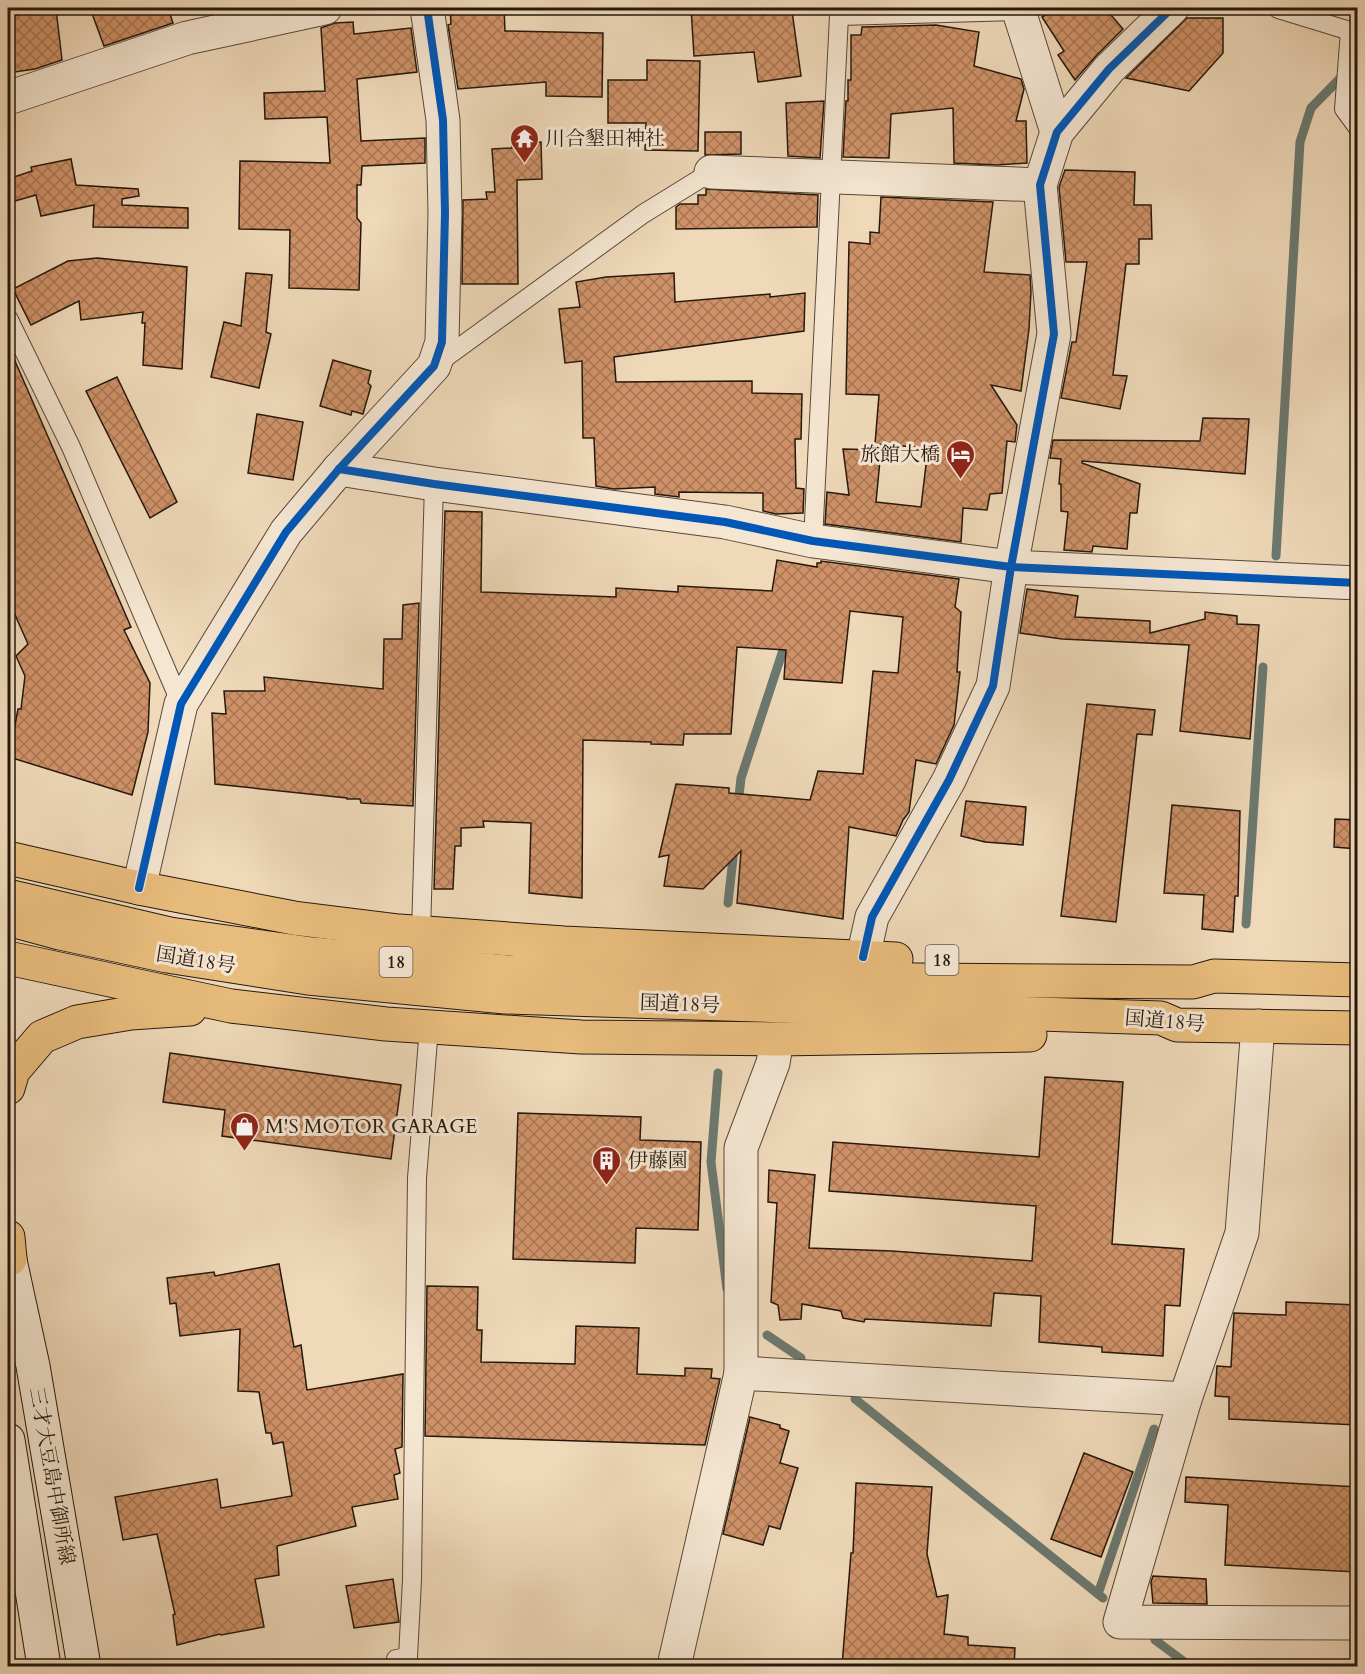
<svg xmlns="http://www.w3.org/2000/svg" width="1365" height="1674" viewBox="0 0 1365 1674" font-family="Cardo,'Noto Serif JP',serif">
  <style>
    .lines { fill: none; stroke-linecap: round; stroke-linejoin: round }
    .stream { stroke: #6b7970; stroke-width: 9 }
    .building { fill: url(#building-cross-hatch); stroke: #25180d; stroke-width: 1.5 }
    .service-casing { stroke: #584838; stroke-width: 20 }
    .minor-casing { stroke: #584838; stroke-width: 35 }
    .tertiary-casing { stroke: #584838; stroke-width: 35 }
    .secondary-casing { stroke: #25180d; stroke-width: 35 }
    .trunk-casing { stroke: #25180d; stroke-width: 35 }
    .service { stroke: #f5e6d2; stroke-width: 18 }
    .minor { stroke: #f5e6d2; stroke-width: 33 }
    .tertiary { stroke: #f5e6d2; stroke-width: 33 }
    .secondary { stroke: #f5e6d2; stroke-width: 33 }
    .trunk { stroke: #e8bc7c; stroke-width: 33 }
    .cycleway-casing { stroke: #f5e6d2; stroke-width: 11 }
    .cycleway { stroke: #0057b8; stroke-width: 8 }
    .labels { text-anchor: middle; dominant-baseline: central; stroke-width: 6; stroke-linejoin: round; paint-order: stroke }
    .shield { fill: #f5e6d2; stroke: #635648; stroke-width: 1.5 }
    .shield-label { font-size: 18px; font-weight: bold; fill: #25180d }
    .poi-label { font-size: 20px; fill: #25180d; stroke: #f5e6d2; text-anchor: start }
    .street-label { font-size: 20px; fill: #25180d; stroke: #f5e6d2 }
  </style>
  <defs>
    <pattern id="building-cross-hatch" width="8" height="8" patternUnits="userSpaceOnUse" patternTransform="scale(1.5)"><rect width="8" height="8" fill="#cf9268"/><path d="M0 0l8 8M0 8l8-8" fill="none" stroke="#a87654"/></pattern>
  </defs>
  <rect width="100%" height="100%" fill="#efd9b9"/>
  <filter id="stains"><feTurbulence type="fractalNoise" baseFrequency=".00333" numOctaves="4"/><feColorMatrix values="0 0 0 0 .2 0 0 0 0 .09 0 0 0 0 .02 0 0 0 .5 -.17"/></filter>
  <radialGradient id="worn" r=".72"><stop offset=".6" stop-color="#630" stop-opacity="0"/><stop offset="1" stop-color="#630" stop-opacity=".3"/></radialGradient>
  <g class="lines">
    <g class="stream">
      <polyline points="1276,556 1300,142 1311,108 1358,60"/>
      <polyline points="738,805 741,778 787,638"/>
      <polyline points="728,903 734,849"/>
      <polyline points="1246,924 1263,667"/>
      <polyline points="718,1073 711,1162 727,1289"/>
      <polyline points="767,1335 801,1358"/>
      <polyline points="855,1399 1098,1594"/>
      <polyline points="1103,1598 1098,1594 1154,1429"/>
      <polyline points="1155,1640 1190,1666"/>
    </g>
  </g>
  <g class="building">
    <polygon points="90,8 168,8 173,23 104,46"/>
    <polygon points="450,8 504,8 505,31 603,33 602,97 546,96 546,82 458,89 448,25 451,24"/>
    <polygon points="691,8 715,8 716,14 761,8 763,8 764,15 792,11 801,76 758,82 754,52 694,56"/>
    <polygon points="1057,8 1105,8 1123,29 1096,56 1075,80 1058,55 1064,51 1042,17"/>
    <polygon points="56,9 62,60 35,69 8,73 8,16"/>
    <polygon points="1187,18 1223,18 1223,53 1189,91 1126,78"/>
    <polygon points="353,22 354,34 411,28 417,72 357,79 361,141 425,138 425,163 362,166 361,185 357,185 357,218 361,223 359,290 289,288 290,230 239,229 240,161 330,163 327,117 265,119 264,93 325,91 321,28 335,23"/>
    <polygon points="936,25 979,32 974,66 1021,79 1024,89 1016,121 1026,121 1027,163 997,165 954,163 953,108 891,114 889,158 843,157 846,101 848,101 848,80 851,80 851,35 861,35 862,27"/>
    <polygon points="647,60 700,61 698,151 645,150 646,123 608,123 608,80 647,80"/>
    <polygon points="824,101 820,158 788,156 786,103"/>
    <polygon points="705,132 741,132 741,154 705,155"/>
    <polygon points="541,142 542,179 517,180 518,284 462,284 463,200 487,199 486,192 495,192 492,149 512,148 512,143"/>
    <polygon points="71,159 76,185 138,189 139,196 122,199 122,205 188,208 188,228 93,227 94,205 41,216 36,195 8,203 8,179 32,171 31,167"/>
    <polygon points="1065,170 1135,172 1134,205 1151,205 1152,239 1139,239 1139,264 1126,264 1113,375 1127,376 1120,409 1061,398 1072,342 1076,342 1087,262 1066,262 1059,187"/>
    <polygon points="706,189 818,195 817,227 676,229 676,207 680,204 698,204 698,195 706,195"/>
    <polygon points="881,197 993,202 984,272 1030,275 1031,291 1029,329 1021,391 991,385 1017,425 1015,442 1007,441 1002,493 990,494 987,510 963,508 961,542 825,524 827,492 849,495 843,449 881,450 876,502 921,507 928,448 875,444 879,395 846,394 849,242 870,244 870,232 879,233"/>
    <polygon points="97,258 187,267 182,369 143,365 145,323 142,323 143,312 81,320 79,301 31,325 13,289 68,261"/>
    <polygon points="246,273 272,275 266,332 271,334 259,388 211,377 224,322 241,326"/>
    <polygon points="674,273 675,302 770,294 770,297 805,293 804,331 614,357 616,382 752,381 752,393 802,394 801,439 795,439 796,488 804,489 803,513 776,514 763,511 763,493 679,492 679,497 655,494 655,487 614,489 596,486 594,438 583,438 582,361 565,363 559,309 580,307 576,282 606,277"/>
    <polygon points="8,345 131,627 124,630 150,683 148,732 132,795 9,757 18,709 21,709 25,676 16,656 28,644 8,599"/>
    <polygon points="333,360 371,371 368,383 371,386 363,414 352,411 351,415 320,406"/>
    <polygon points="117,377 177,502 150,518 86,391"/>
    <polygon points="257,414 303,422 293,480 248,473"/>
    <polygon points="1203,418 1249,419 1245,474 1082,461 1082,463 1140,484 1137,513 1130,513 1127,549 1093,546 1092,552 1064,550 1068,512 1061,511 1061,484 1059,484 1061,459 1050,458 1053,440 1200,441"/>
    <polygon points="445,511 482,512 481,592 616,597 616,588 678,592 678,586 772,591 777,560 817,567 817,563 821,563 821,561 959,579 955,607 961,612 957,672 960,672 954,725 936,764 916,760 909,812 903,820 896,836 849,827 843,919 737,903 741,851 703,889 664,886 669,855 659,857 676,784 729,788 729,793 810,800 818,771 863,774 873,671 898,673 903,617 850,611 842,683 784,679 786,650 737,647 731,734 684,734 683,745 651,744 651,742 583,740 582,898 529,893 531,823 483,821 484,827 461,828 461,846 455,846 453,889 434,889"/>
    <polygon points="1027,589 1078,596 1075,617 1150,621 1150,633 1205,619 1205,612 1237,616 1237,624 1259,625 1250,739 1180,731 1189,645 1062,639 1020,633"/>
    <polygon points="419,603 413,806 361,803 360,799 347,799 347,798 215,784 212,713 226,714 224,691 265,691 264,677 383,689 384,639 402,639 403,605"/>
    <polygon points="1087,704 1155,710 1152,735 1137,734 1116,922 1061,916"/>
    <polygon points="966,801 1026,807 1023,845 985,842 961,836"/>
    <polygon points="1172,805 1240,811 1238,896 1235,896 1233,932 1202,929 1204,895 1164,893"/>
    <polygon points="1335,819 1358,820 1358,849 1334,847"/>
    <polygon points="170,1053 401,1085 391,1159 222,1136 225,1110 163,1102"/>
    <polygon points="1045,1077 1123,1082 1112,1244 1184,1249 1180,1306 1165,1305 1163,1356 1102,1352 1102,1347 1039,1342 1041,1296 994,1293 991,1326 865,1319 864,1322 843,1318 841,1311 802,1304 801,1319 780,1320 778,1305 771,1302 777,1203 768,1202 769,1170 815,1175 809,1248 892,1251 1032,1261 1036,1206 829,1191 833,1142 1039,1157"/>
    <polygon points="518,1113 641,1117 640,1140 701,1142 698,1230 636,1228 635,1263 513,1259"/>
    <polygon points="279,1264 294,1347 301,1345 307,1390 403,1374 402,1447 395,1449 400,1473 394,1475 398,1499 352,1507 356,1526 277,1546 279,1575 255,1579 264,1627 221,1635 220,1634 177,1645 173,1615 175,1614 157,1534 123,1540 115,1497 217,1479 221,1508 292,1496 283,1442 273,1444 271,1433 266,1433 259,1392 238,1391 240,1329 180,1336 176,1303 170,1304 167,1278 214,1272 215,1276"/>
    <polygon points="427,1286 478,1287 477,1330 482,1330 481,1362 575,1364 576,1326 639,1328 637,1374 685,1376 685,1368 712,1369 711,1378 720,1379 705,1445 425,1436"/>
    <polygon points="1286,1302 1358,1305 1358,1425 1229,1419 1229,1397 1215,1396 1217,1366 1231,1367 1234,1313 1286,1315"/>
    <polygon points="750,1417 780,1425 780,1428 789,1431 780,1463 798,1468 780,1529 769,1526 763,1545 723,1534"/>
    <polygon points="1084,1453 1133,1472 1101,1557 1051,1539"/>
    <polygon points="1186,1477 1358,1487 1357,1572 1225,1565 1228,1505 1185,1502"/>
    <polygon points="856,1483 932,1487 927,1554 937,1597 948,1595 944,1634 968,1637 968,1645 1015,1648 1014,1666 842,1666 851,1553 853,1553"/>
    <polygon points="1153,1576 1206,1579 1207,1604 1153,1603 1151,1582"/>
    <polygon points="393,1579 399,1622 354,1628 346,1586"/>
  </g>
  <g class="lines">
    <defs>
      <g id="service">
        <polyline points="841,8 839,16 1019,11"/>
        <polyline points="1278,9 1350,31"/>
        <polyline points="1358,31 1350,31 1344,109 1358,128"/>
        <polyline points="8,318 71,447 181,704"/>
        <polyline points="438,363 643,214 711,172"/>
        <polyline points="813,541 839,16"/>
        <polyline points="421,933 434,484"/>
        <polyline points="396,1659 408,1657 412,1580 417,1178 429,1027"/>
      </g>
      <g id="minor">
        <polyline points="1018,8 1057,132"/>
        <polyline points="8,98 187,38 325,8"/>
        <polyline points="711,172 1040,185"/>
        <polyline points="139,888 181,704 286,532 339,469 434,366 442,342 445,213 443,120 427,8"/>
        <polyline points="863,957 872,917 949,780 993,686 1011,567 1054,334 1040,185 1057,132 1109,69 1172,8"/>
        <polyline points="1258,1026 1242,1233 1185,1399 1120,1622 1358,1623"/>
        <polyline points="777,1039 773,1063 741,1148 741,1373 1185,1399"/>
        <polyline points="674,1666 741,1373"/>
      </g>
      <polyline id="tertiary" points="339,469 434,484 725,522 813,541 1011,567 1358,583"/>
      <g id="secondary">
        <polyline points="8,1251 33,1366 84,1666"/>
        <polyline points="8,1440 44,1666"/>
      </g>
      <g id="trunk">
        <polyline points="8,858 139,888 294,918 399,931 564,943 896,959"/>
        <polyline points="8,896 170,934 312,954 507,972 789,979 1193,982 1214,976 1358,980"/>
        <polyline points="8,919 60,933 167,956 308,978 505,997 1161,1018 1177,1025 1358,1028"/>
        <polyline points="8,958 231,1006 386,1024 581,1037 777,1039 1030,1035"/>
        <polyline points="8,1088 13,1071 42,1037 77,1022 131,1013 190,1009"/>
        <polyline points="8,1237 10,1259"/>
      </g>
    </defs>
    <use href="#service" class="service-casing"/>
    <use href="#minor" class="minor-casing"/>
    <use href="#tertiary" class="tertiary-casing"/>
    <use href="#secondary" class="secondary-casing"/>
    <use href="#trunk" class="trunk-casing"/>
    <use href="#service" class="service"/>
    <use href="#minor" class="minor"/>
    <use href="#tertiary" class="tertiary"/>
    <use href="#secondary" class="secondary"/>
    <use href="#trunk" class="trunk"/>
    <defs>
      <g id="cycleway">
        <polyline points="339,469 434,484 725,522 813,541 1011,567 1358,583"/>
        <polyline points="139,888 181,704 286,532 339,469 434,366 442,342 445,213 443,120 427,8"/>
        <polyline points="863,957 872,917 949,780 993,686 1011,567 1054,334 1040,185 1057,132 1109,69 1172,8"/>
      </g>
    </defs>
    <use href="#cycleway" class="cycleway-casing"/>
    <use href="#cycleway" class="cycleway"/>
  </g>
  <defs>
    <symbol id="temple-pin" viewBox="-11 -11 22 30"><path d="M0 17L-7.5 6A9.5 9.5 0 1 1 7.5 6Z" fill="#8f2418" stroke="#f5e6d2"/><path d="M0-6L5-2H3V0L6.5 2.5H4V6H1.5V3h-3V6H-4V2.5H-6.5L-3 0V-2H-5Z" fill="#fff"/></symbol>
    <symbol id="hotel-pin" viewBox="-11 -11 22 30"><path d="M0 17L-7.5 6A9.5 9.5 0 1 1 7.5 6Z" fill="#8f2418" stroke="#f5e6d2"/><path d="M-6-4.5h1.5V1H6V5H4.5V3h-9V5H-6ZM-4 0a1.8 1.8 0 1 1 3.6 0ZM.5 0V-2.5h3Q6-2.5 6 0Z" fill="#fff"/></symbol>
    <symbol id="shop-pin" viewBox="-11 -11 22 30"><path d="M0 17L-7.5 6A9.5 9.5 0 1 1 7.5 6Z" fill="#8f2418" stroke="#f5e6d2"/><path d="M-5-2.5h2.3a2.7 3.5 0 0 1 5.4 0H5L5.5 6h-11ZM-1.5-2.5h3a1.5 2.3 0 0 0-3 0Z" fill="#fff"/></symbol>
    <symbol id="building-pin" viewBox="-11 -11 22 30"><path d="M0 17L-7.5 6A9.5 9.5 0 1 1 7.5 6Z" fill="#8f2418" stroke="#f5e6d2"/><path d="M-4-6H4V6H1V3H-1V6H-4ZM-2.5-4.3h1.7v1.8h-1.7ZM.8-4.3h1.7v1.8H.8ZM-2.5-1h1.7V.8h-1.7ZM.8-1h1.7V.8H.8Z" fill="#fff"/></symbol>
  </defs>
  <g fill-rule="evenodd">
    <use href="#temple-pin" x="508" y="122" width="33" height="45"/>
    <use href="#hotel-pin" x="944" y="438" width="33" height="45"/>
    <use href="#shop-pin" x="228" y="1110" width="33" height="45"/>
    <use href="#building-pin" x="590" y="1144" width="33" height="45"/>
  </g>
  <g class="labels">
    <g class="shield">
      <rect x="925.5" y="945" width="33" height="30" rx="4.5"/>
      <rect x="379.5" y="947" width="33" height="30" rx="4.5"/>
    </g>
    <g class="shield-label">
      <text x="942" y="960">18</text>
      <text x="396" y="962">18</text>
    </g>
    <g class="poi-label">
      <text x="545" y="138">川合墾田神社</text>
      <text x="940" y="454" text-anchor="end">旅館大橋</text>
      <text x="265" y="1126">M'S MOTOR GARAGE</text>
      <text x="628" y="1160">伊藤園</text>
    </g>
    <g class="street-label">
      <text transform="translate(196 960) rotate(9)">国道18号</text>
      <text transform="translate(680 1004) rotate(2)">国道18号</text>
      <text transform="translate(1165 1021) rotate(5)">国道18号</text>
      <text transform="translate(52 1476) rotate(80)">三才大豆島中御所線</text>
    </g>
  </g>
  <rect width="1365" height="1674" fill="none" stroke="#efd9b9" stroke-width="30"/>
  <rect x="9" y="9" width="1347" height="1656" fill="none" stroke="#25180d" stroke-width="3"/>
  <rect x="15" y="15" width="1335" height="1644" fill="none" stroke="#25180d" stroke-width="1.5"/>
  <rect width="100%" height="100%" filter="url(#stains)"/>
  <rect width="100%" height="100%" fill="url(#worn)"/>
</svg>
